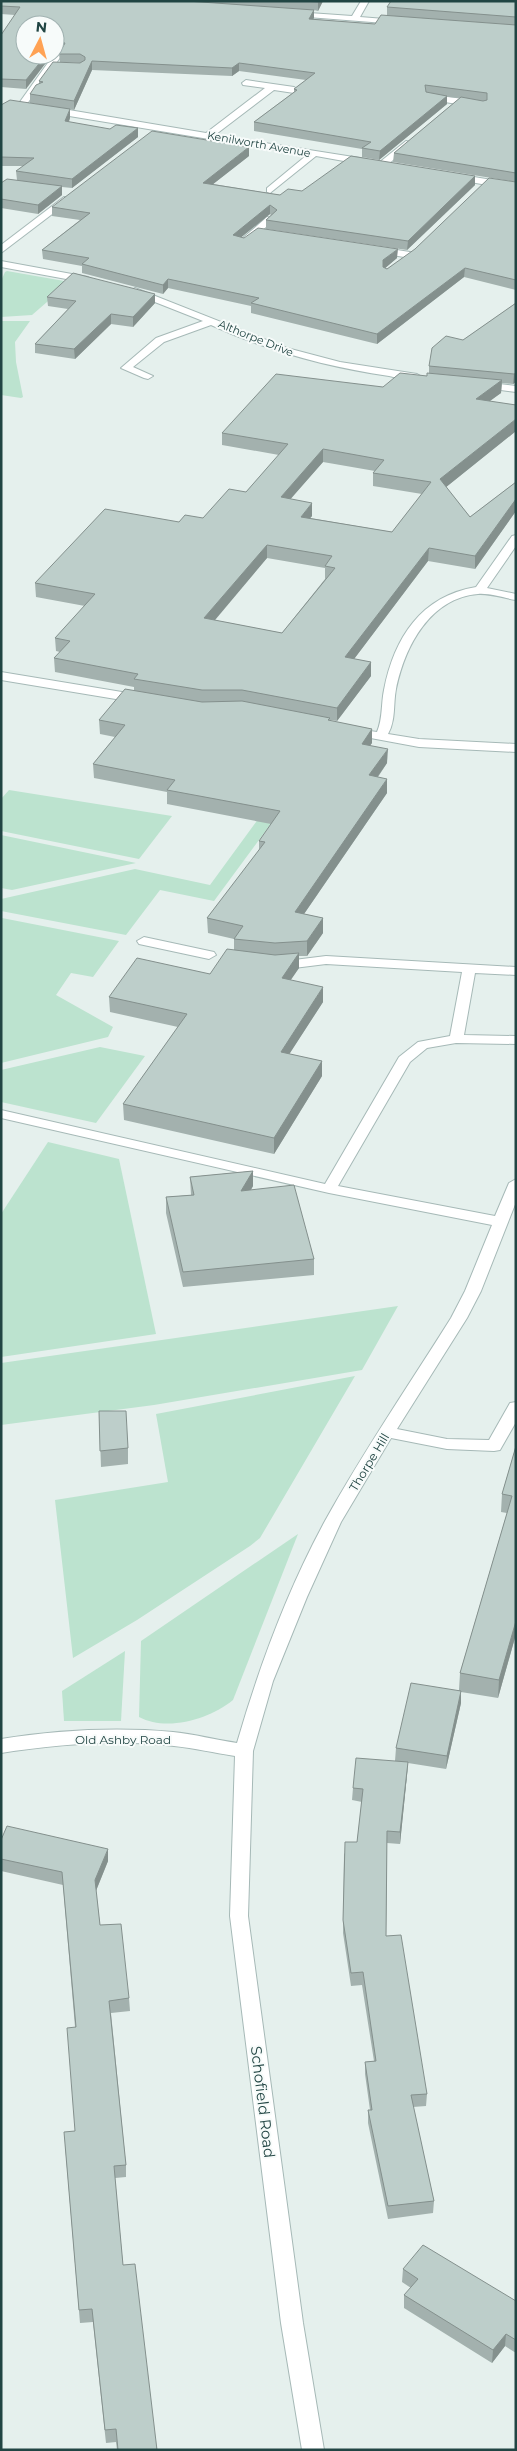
<svg xmlns="http://www.w3.org/2000/svg" width="517" height="2451" viewBox="0 0 517 2451" font-family="Montserrat,sans-serif">
  <style>
    .green { fill: #bce3cf }
    .lines { fill: none; stroke-linecap: round; stroke-linejoin: round }
    .minor-casing { stroke: #a6b9b7; stroke-width: 2 }
    .minor { fill: #fff; fill-rule: evenodd }
    .wall { fill: #a3b1ae; fill-rule: evenodd }
    .shaded-wall { fill: #84908d }
    .building { fill: #bdceca; stroke: #84908d; fill-rule: evenodd }
    .labels { text-anchor: middle; dominant-baseline: central; stroke-width: 4; stroke-linejoin: round; paint-order: stroke }
    .far-street-label { font-size: 11px; fill: #214543; stroke: #f7fbfa }
    .street-label { font-size: 12px; fill: #214543; stroke: #f7fbfa }
    .near-street-label { font-size: 15px; fill: #214543; stroke: #f7fbfa }
  </style>
  <rect width="100%" height="100%" fill="#e5f0ed"/>
  <g class="green">
    <polygon points="5,272 7,271 70,282 32,315 1,317 1,281"/>
    <polygon points="1,321 30,321 15,342 16,362 23,397 21,398 1,395"/>
    <polygon points="9,790 172,816 139,859 1,831 1,799"/>
    <polygon points="267,807 281,810 214,901 160,890 126,935 1,911 1,899 135,869 210,885"/>
    <polygon points="1,835 136,863 12,890 1,888"/>
    <polygon points="2,918 119,941 93,977 71,973 56,995 113,1027 108,1037 1,1063"/>
    <polygon points="100,1047 145,1056 96,1123 1,1102 1,1070"/>
    <polygon points="48,1142 119,1159 156,1334 1,1357 1,1214"/>
    <polygon points="398,1306 362,1370 154,1405 1,1425 1,1363"/>
    <polygon points="355,1376 260,1538 250,1546 137,1620 73,1658 55,1500 168,1482 156,1414"/>
    <path d="M298 1534 233 1700C210 1719 167 1732 139 1717L141 1641Z"/>
    <polygon points="125,1651 121,1721 64,1721 62,1691"/>
  </g>
  <g class="lines">
    <defs>
      <g id="minor">
        <polygon points="361,1 369,1 360,17 397,20 401,22 397,24 295,16 291,14 295,12 352,16"/>
        <polygon points="57,50 64,52 24,108 18,108 17,106"/>
        <polygon points="246,80 294,87 298,90 294,93 274,90 215,135 366,159 370,162 366,165 316,156 270,193 267,192 267,188 307,155 51,113 47,110 51,107 206,133 265,88 243,85 242,83"/>
        <polygon points="429,94 476,101 480,104 476,107 426,99 425,97"/>
        <polygon points="406,141 413,143 386,166 380,166 380,162"/>
        <polygon points="456,174 516,184 516,190 453,179 451,177"/>
        <polygon points="64,197 72,199 1,253 1,245"/>
        <polygon points="267,217 275,219 249,242 243,242 243,238"/>
        <polygon points="377,247 410,252 415,255 410,258 374,252 374,248"/>
        <polygon points="1,261 88,277 93,280 88,283 1,267"/>
        <path d="M135 288 287 348 340 362 417 374 422 377C415 383 398 378 389 376 327 367 268 351 211 325L164 342 133 367 153 376 148 379 144 378 121 368 156 338 203 321 132 293 130 291Z"/>
        <polygon points="482,382 516,386 516,392 478,387 478,383"/>
        <path d="M516 535V546L487 588 516 594V600C504 598 490 593 478 594 430 598 405 646 396 689 393 704 396 720 388 734L419 739 516 744V752L419 747 349 734 347 731 349 728 377 732C383 718 381 704 384 690 394 638 421 596 476 587L512 536Z"/>
        <polygon points="1,672 140,695 146,699 140,703 1,680"/>
        <polygon points="144,937 214,952 216,955 209,959 139,944 137,941"/>
        <path d="M326 956 516 967V975L475 973 464 1035 516 1036V1044L456 1043 427 1048 410 1062 338 1186 495 1216 509 1183 516 1179V1202L481 1291 467 1318 397 1429 447 1439 489 1440 510 1403 516 1402V1422L500 1450 494 1451 447 1449 391 1438 341 1522 307 1597 273 1681 253 1751 248 1916 303 2323 324 2450H302L281 2323 230 1916 235 1756C215 1753 194 1748 174 1746 117 1739 58 1744 1 1753V1739C58 1730 116 1727 173 1732 194 1734 216 1740 237 1743 259 1667 287 1591 325 1521 363 1452 409 1385 451 1318L465 1291 492 1225 329 1193 1 1118V1110L325 1184 399 1057 418 1042 450 1036 462 972 326 964 278 970 271 966 278 962Z"/>
      </g>
    </defs>
    <use href="#minor" class="minor-casing"/>
    <use href="#minor" class="minor"/>
  </g>
  <g class="wall">
    <polygon points="1,1 323,1 318,11 314,10 313,19 375,24 387,15 387,7 516,1 516,182 393,162 394,153 460,98 447,97 447,104 379,160 362,157 362,149 254,131 254,122 294,92 294,89 306,80 239,71 232,76 92,70 74,110 30,103 30,94 39,84 39,81 81,63 60,62 59,54 62,50 58,48 55,51 55,25 26,89 1,87 1,35 15,15 1,14"/>
    <polygon points="1,105 70,118 69,122 138,137 72,188 62,187 62,195 38,214 1,208 1,183 17,180 16,171 23,166 1,166"/>
    <polygon points="249,156 213,184 280,195 302,191 475,185 407,250 266,229 266,220 271,215 270,214 241,237 244,238 397,258 385,268 387,269 516,182 516,290 464,277 377,344 251,313 251,306 168,288 163,294 82,273 82,266 43,259 42,250 80,220 52,216 52,207"/>
    <polygon points="155,294 155,303 133,327 111,324 75,359 35,353 35,344 68,309 48,306 47,297"/>
    <path d="M516 303V382L513 384 502 383 501 393 489 401 516 431 446 487 470 517 516 482V511L475 569 428 561 354 659 371 662V676L337 721 330 720V721L372 729V743L370 745 387 763 378 777 387 793 304 914 323 918V933L307 956H299V968L290 980 323 1002 289 1054 322 1061V1076L274 1154 124 1120 123 1104 178 1027 110 1012 109 997 210 974 234 950V939L208 933 207 918 259 851V841L271 824 167 804V792L94 778 93 764 115 737 100 734 99 720 134 691V687L55 672 54 658 60 652 56 651 55 638 85 606 36 597 35 583 179 522 203 518 246 492 279 455 222 445V433L383 387 427 376 429 373V366L463 340ZM323 462 375 471 373 473V486L422 494 392 532 310 518 312 516 290 499ZM267 558 325 568V579L282 633 214 620Z"/>
    <polygon points="253,1171 253,1186 251,1190 314,1259 314,1275 183,1287 166,1213 166,1197 191,1195 190,1177"/>
    <polygon points="99,1411 128,1448 128,1464 101,1467"/>
    <polygon points="516,1446 516,1634 498,1698 461,1692 461,1703 446,1769 408,1763 407,1775 400,1844 387,1843 386,1936 427,2094 426,2106 413,2107 434,2201 433,2213 388,2219 368,2123 368,2110 370,2110 365,2074 365,2062 374,2061 362,1985 351,1986 343,1933 344,1854 357,1842 362,1802 352,1800 353,1788 395,1761 396,1748 459,1690 460,1673 507,1513 501,1512 502,1494"/>
    <polygon points="1,1840 108,1861 96,1891 100,1925 129,1998 130,2011 111,2013 126,2165 126,2177 115,2178 123,2265 157,2450 117,2450 116,2442 106,2443 93,2322 80,2323 65,2145 75,2131 75,2027 63,1885 1,1871"/>
    <polygon points="403,2269 516,2301 516,2353 505,2346 492,2363 404,2308 404,2295 411,2288 402,2282"/>
  </g>
  <g class="shaded-wall">
    <polygon points="319,1 323,1 318,11 318,2"/>
    <polygon points="314,10 314,18 309,27 309,19"/>
    <polygon points="57,40 58,48 55,51 55,43"/>
    <polygon points="46,55 52,55 26,89 26,80"/>
    <polygon points="92,61 92,70 74,110 74,101"/>
    <polygon points="239,63 239,71 232,76 232,68"/>
    <polygon points="447,96 447,104 379,160 380,151"/>
    <polygon points="70,109 70,118 65,130 65,121"/>
    <polygon points="138,128 138,137 72,188 72,179"/>
    <polygon points="249,147 249,156 203,192 203,183"/>
    <polygon points="475,176 475,185 407,250 408,241"/>
    <polygon points="62,186 62,195 38,214 38,205"/>
    <polygon points="270,205 270,214 233,244 233,235"/>
    <polygon points="398,249 397,258 383,270 383,260"/>
    <polygon points="465,268 464,277 377,344 377,334"/>
    <polygon points="168,279 168,288 163,294 163,285"/>
    <polygon points="155,294 155,303 133,327 133,317"/>
    <polygon points="111,314 111,324 75,359 74,349"/>
    <polygon points="516,373 516,382 513,384 514,374"/>
    <polygon points="502,380 501,393 475,412 476,399"/>
    <polygon points="516,419 516,431 440,492 440,479"/>
    <polygon points="323,449 323,462 281,510 281,497"/>
    <polygon points="516,499 516,511 475,569 475,556"/>
    <polygon points="312,503 312,516 301,529 301,517"/>
    <polygon points="267,545 267,558 205,632 204,618"/>
    <polygon points="429,548 428,561 345,671 345,657"/>
    <polygon points="371,662 371,676 337,721 337,708"/>
    <polygon points="372,729 372,743 361,758 362,744"/>
    <polygon points="388,749 387,763 369,789 369,775"/>
    <polygon points="387,779 387,793 295,927 295,912"/>
    <polygon points="323,918 323,933 307,956 307,941"/>
    <polygon points="299,953 299,968 282,993 282,978"/>
    <polygon points="323,987 323,1002 281,1067 281,1052"/>
    <polygon points="322,1061 322,1076 274,1154 274,1138"/>
    <polygon points="253,1171 253,1186 241,1206 241,1191"/>
    <polygon points="516,1621 516,1634 498,1698 499,1680"/>
    <polygon points="461,1691 461,1703 446,1769 447,1756"/>
    <polygon points="408,1762 407,1775 400,1844 400,1832"/>
    <polygon points="108,1849 108,1861 95,1893 95,1880"/>
    <polygon points="506,2334 505,2346 492,2363 493,2350"/>
  </g>
  <g class="building">
    <polygon points="1,1 187,1 314,10 309,19 375,24 381,15 516,25 516,173 394,153 461,97 483,101 487,100 487,93 425,85 426,92 447,96 380,151 362,148 371,142 254,122 297,90 294,89 315,73 239,63 232,68 92,61 74,101 30,94 36,85 43,82 39,81 53,62 80,63 85,60 85,57 80,54 59,54 65,43 57,40 55,43 55,25 25,25 25,55 46,55 26,80 1,79 1,35 20,7 1,6"/>
    <polygon points="302,1 319,1 318,2"/>
    <polygon points="391,1 516,1 516,17 387,7"/>
    <polygon points="10,100 70,109 65,121 110,129 116,125 138,128 72,179 16,171 34,158 1,157 1,105"/>
    <polygon points="152,131 249,147 203,183 280,195 288,189 302,191 351,156 475,176 408,241 266,220 277,210 270,205 233,235 244,238 258,228 398,249 383,260 383,267 387,269 415,249 489,178 516,182 516,280 465,268 377,334 251,303 259,298 168,279 163,285 82,264 89,258 42,250 90,213 52,207"/>
    <polygon points="7,179 62,186 38,205 1,199 1,183"/>
    <polygon points="73,273 155,294 133,317 111,314 74,349 35,344 76,301 47,297"/>
    <polygon points="516,303 516,373 514,374 429,366 432,348 446,336 463,340"/>
    <path d="M400 373 427 376V373L502 380 476 399 516 405V419L440 479 470 517 516 482V499L475 556 429 548 345 657 371 662 337 708 242 690H202L134 679 138 674 54 658 70 641 55 638 95 594 35 583 105 509 179 522 185 515 203 518 229 489 246 492 288 444 222 433 276 374 383 387ZM323 449 384 460 373 473 431 482 392 532 301 517 312 503 281 497ZM267 545 332 556 325 566 335 568 282 633 204 618Z"/>
    <polygon points="125,689 202,702 242,701 330,718 328,720 372,729 362,744 388,749 369,775 387,779 295,912 323,918 307,941 275,943 234,939 243,926 207,918 265,842 259,841 280,811 167,790 175,780 93,764 125,725 99,720"/>
    <polygon points="227,949 275,955 299,953 282,978 323,987 281,1052 322,1061 274,1138 123,1104 187,1014 109,997 137,958 210,974"/>
    <polygon points="253,1171 241,1191 294,1185 314,1259 183,1272 166,1197 194,1195 190,1177"/>
    <polygon points="99,1411 126,1411 128,1448 100,1451"/>
    <polygon points="516,1446 516,1621 499,1680 460,1673 512,1496 502,1494"/>
    <polygon points="411,1683 461,1691 447,1756 396,1748"/>
    <polygon points="356,1758 408,1762 400,1832 387,1831 386,1936 401,1935 427,2094 411,2095 434,2201 388,2206 368,2110 372,2110 365,2062 376,2061 363,1972 351,1973 343,1920 345,1842 357,1842 363,1789 353,1788"/>
    <polygon points="7,1826 108,1849 95,1880 100,1925 121,1924 129,1998 109,2001 126,2165 114,2166 123,2265 135,2264 157,2450 118,2450 116,2429 105,2430 92,2309 79,2310 64,2132 75,2131 67,2028 76,2027 62,1872 1,1859 1,1840"/>
    <polygon points="423,2245 516,2301 516,2340 506,2334 493,2350 404,2295 418,2279 403,2269"/>
  </g>
  <g class="labels">
    <g class="far-street-label">
      <text transform="translate(259 144) rotate(10)">Kenilworth Avenue</text>
      <text transform="translate(256 338) rotate(22)">Althorpe Drive</text>
    </g>
    <g class="street-label">
      <text transform="translate(369 1462) rotate(-59)">Thorpe Hill</text>
      <text x="123" y="1739">Old Ashby Road</text>
    </g>
    <g class="near-street-label">
      <text transform="translate(263 2102) rotate(83)">Schofield Road</text>
    </g>
  </g>
  <rect width="517" height="2451" fill="none" stroke="#214543" stroke-width="5"/>
  <g transform="translate(40 40) rotate(6)"><circle r="24" fill="#f7fbfa" stroke="#a1b2b1"/>
  <path d="M0-4L9 19L0 12L-9 19Z" fill="#ffa254"/>
  <text y="-8" font-size="14" font-weight="bold" text-anchor="middle" fill="#214543">N</text>
  </g>
</svg>
